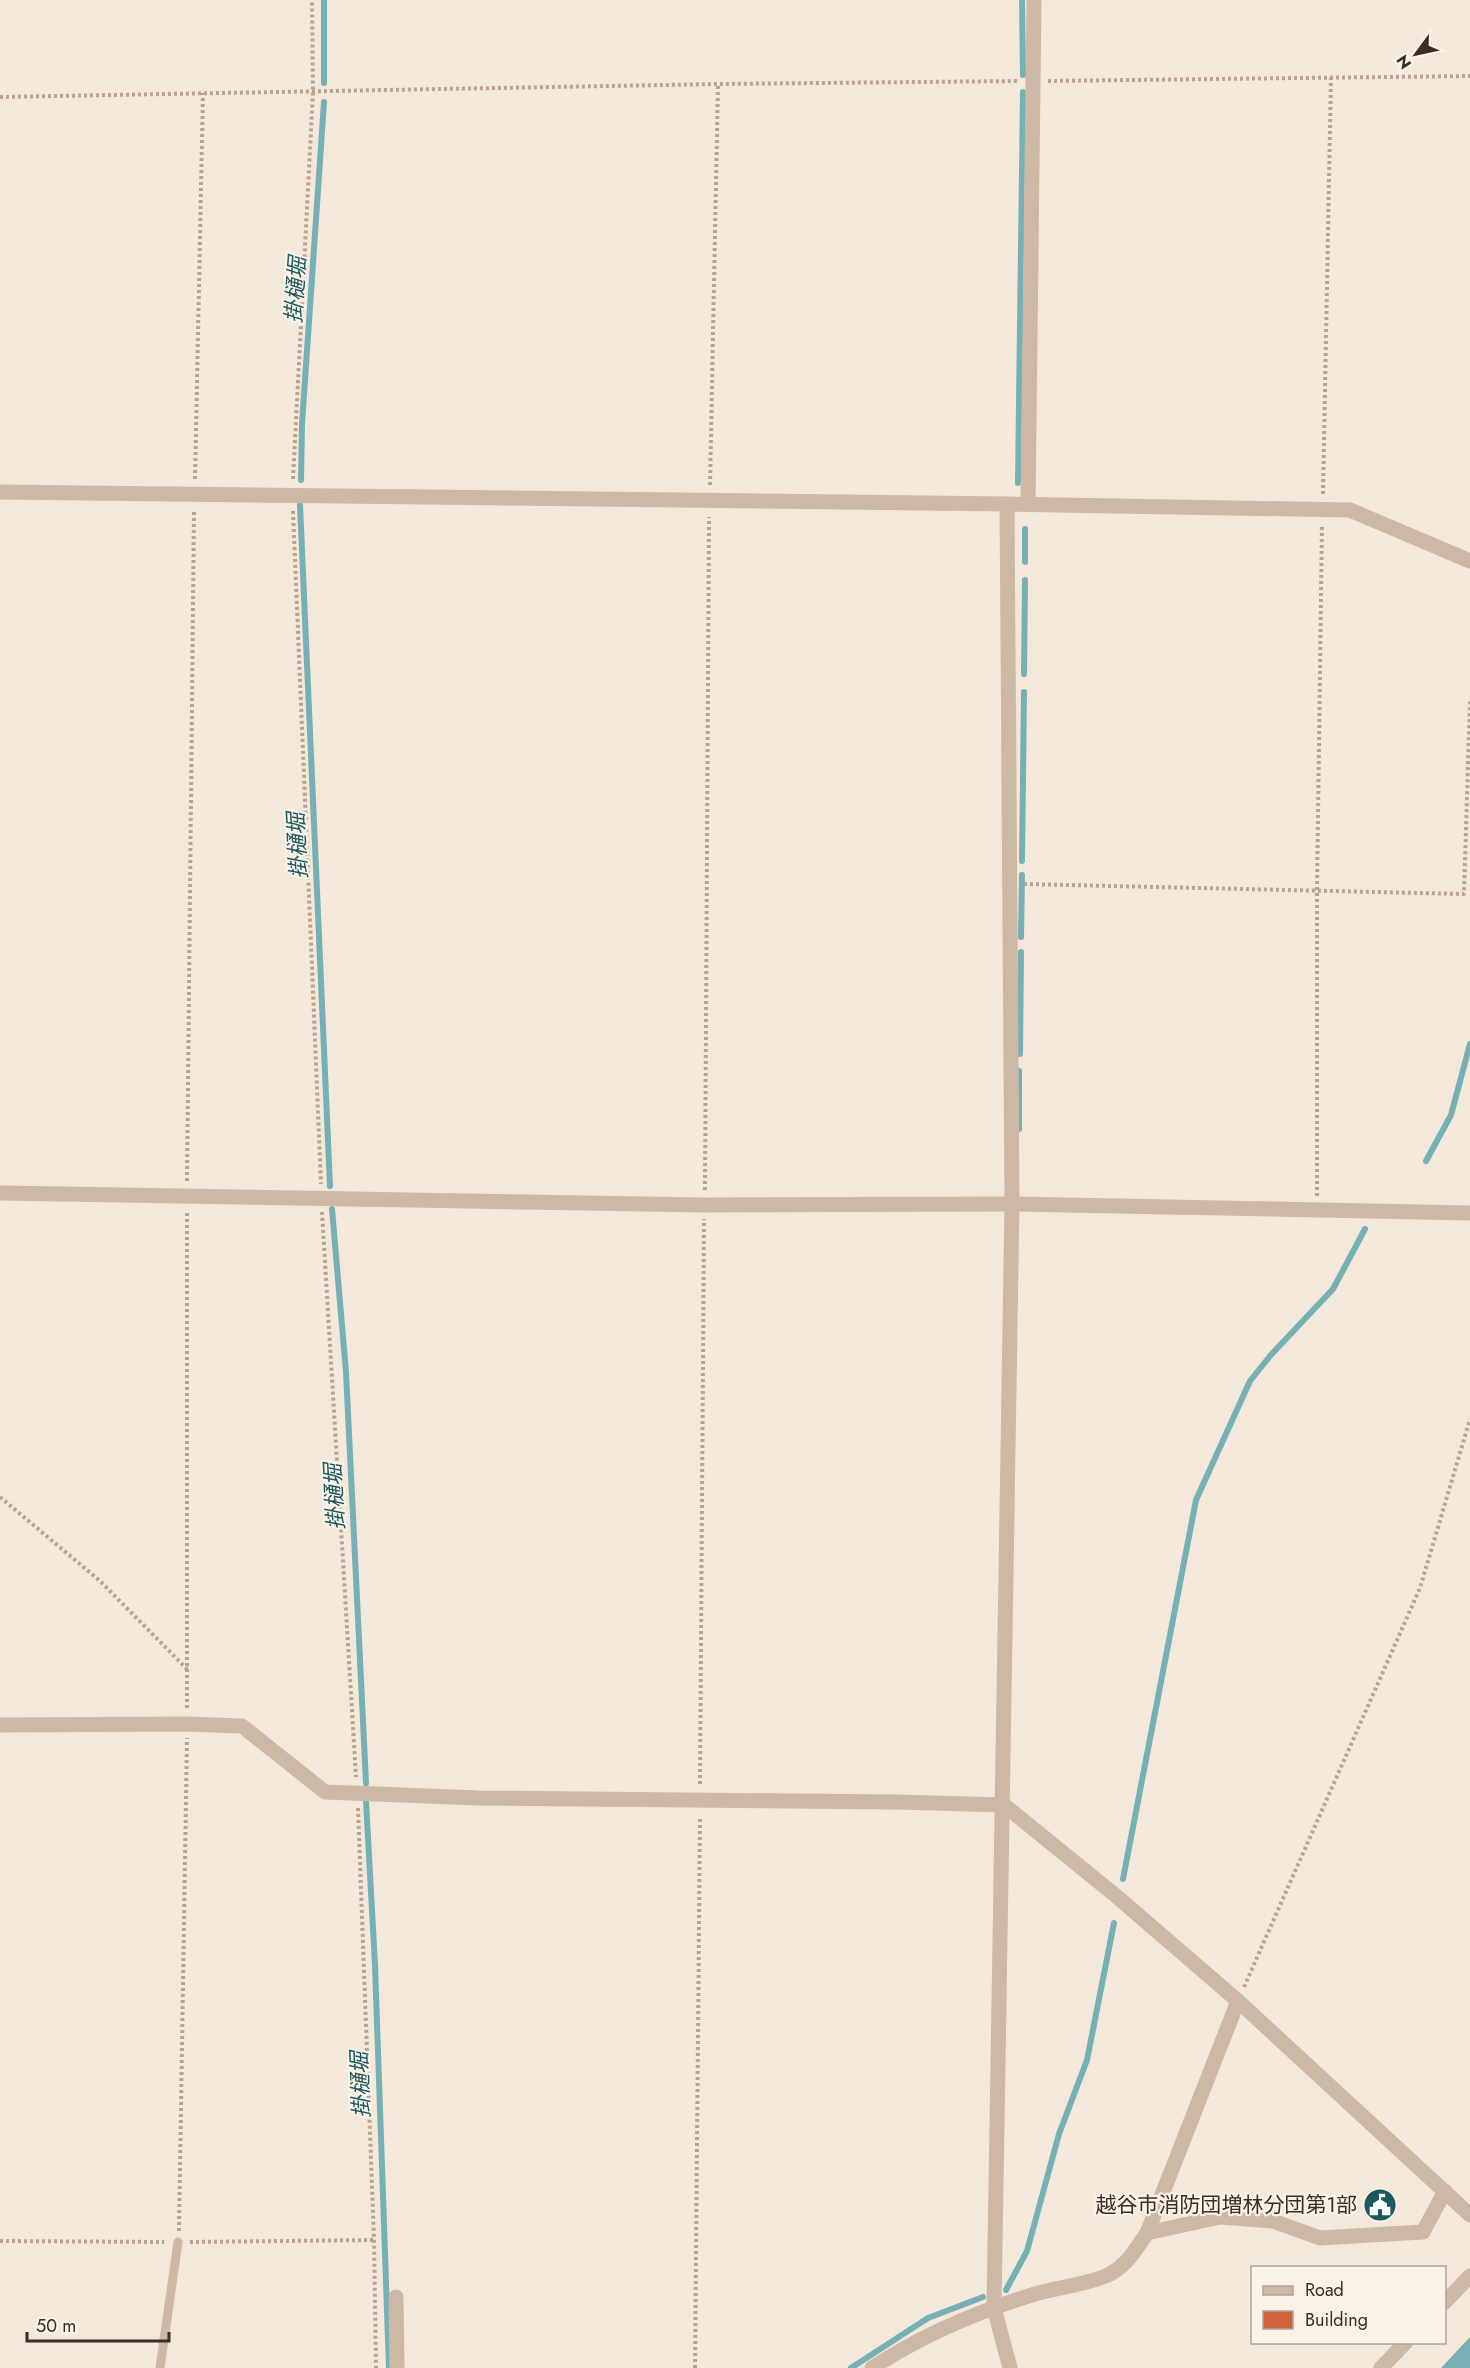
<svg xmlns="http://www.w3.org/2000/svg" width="1470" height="2368" viewBox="0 0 1470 2368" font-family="Jost,'Noto Sans JP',sans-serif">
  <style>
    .water { fill: #77b0b4 }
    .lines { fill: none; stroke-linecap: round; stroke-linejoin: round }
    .stream { stroke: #77b0b4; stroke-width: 6 }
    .building { fill: #d0633c }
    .path { stroke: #b9a28f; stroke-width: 4; stroke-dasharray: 3 3; stroke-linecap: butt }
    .service { stroke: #cdb8a5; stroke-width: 9 }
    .minor { stroke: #cdb8a5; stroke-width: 15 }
    .labels { text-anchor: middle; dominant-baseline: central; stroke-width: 4.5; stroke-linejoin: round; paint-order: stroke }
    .poi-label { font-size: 21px; fill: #382d27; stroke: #fbf2e7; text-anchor: end }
    .water-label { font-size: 22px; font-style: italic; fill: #19585e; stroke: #fbf2e7 }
  </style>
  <rect width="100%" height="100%" fill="#f4e8da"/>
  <polygon class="water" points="1470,2337 1470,2368 1441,2368"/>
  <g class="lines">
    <g class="stream">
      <polyline points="324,0 324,83"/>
      <polyline points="1022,0 1023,75"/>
      <polyline points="301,480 302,424 324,102"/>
      <polyline points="1018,483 1023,92"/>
      <polyline points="300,505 330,1186"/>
      <polyline points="1025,562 1025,529"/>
      <polyline points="1024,674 1025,580"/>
      <polyline points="1022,861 1024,692"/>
      <polyline points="1021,937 1022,875"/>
      <polyline points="1020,1054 1021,952"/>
      <polyline points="1019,1129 1019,1071"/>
      <polyline points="1426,1161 1451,1115 1470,1044"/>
      <polyline points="332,1209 346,1372 366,1783"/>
      <polyline points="366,1801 375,1965 389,2368"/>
      <polyline points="1123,1879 1196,1500 1250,1381 1270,1356 1333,1289 1365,1229"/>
      <polyline points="1006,2290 1027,2251 1059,2134 1087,2060 1114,1923"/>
      <polyline points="851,2368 928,2318 983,2297"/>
    </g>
  </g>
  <polygon class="building" points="1373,2192 1391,2196 1385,2218 1368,2213"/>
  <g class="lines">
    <g class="path">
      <polyline points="1048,81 1470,76"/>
      <polyline points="0,97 718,84 1019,81"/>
      <polyline points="195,479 203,93"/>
      <polyline points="293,479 313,92 312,0"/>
      <polyline points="710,485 718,84"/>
      <polyline points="1323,494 1331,78"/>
      <polyline points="293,511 321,1184"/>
      <polyline points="1024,884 1464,894 1470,699"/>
      <polyline points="187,1181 194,511"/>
      <polyline points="705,1190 709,517"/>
      <polyline points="1317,1196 1317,891 1322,525"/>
      <polyline points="322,1212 356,1777"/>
      <polyline points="187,1213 187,1709"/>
      <polyline points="0,1497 100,1581 187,1669"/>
      <polyline points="700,1784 704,1219"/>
      <polyline points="358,1808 374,2240 376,2368"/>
      <polyline points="1244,1987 1420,1588 1470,1419"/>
      <polyline points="179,2231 187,1738"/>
      <polyline points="0,2241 164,2242"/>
      <polyline points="190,2242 374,2240"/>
      <polyline points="695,2368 700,1816"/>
    </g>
    <polyline class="service" points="160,2368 178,2242"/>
    <g class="minor">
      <polyline points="0,492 1007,504 1350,510 1470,561"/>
      <polyline points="1007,504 1012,1204 994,2308 1010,2368"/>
      <polyline points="1028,504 1034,0"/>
      <polyline points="0,1193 705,1205 1012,1204 1470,1213"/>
      <polyline points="0,1725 187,1724 242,1726 325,1792 478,1798 896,1802 1004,1805 1115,1895 1238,2001 1470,2215"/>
      <polyline points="1147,2233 1220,2217 1273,2221 1320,2238 1423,2232 1445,2191"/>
      <polyline points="396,2297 397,2368"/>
      <polyline points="1444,2303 1470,2276"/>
      <path d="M872 2368C921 2336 979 2311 1035 2294 1055 2288 1094 2283 1110 2274 1127 2265 1136 2249 1147 2233L1238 2001"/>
      <polyline points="1381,2368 1406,2342"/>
    </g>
  </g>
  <defs>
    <symbol id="civic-disc" viewBox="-11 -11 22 22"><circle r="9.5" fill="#19585e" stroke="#fbf2e7"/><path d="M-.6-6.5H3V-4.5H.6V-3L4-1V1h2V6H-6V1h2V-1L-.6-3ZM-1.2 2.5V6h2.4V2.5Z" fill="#fff"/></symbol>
  </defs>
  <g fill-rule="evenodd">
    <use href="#civic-disc" x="1361" y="2186" width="38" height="38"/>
  </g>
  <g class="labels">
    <g class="poi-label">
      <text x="1357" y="2205">越谷市消防団増林分団第1部</text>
    </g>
    <g class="water-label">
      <text transform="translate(295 290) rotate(-86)">掛樋堀</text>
      <text transform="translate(297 846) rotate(-93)">掛樋堀</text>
      <text transform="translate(334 1497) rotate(-93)">掛樋堀</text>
      <text transform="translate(360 2085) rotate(-92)">掛樋堀</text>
    </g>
  </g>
  <rect x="1251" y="2266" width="195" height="78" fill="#fbf2e7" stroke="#ada39a" stroke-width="1.5"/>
  <rect x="1263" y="2286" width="30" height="9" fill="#cdb8a5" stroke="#ada39a" stroke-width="1.5"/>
  <text x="1305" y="2296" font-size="18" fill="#382d27">Road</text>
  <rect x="1263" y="2311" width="30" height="18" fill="#d0633c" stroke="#ada39a" stroke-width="1.5"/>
  <text x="1305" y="2326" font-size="18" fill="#382d27">Building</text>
  <g transform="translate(1416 54) rotate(237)" stroke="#fbf2e7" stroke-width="4.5" paint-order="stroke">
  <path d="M0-4.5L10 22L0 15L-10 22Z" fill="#382d27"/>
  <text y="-9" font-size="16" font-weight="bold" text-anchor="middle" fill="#382d27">N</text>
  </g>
  <path d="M27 2332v9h142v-9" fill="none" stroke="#382d27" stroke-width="3"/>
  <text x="36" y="2332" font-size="18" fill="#382d27" stroke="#fbf2e7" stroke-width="4.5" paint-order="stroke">50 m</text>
</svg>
